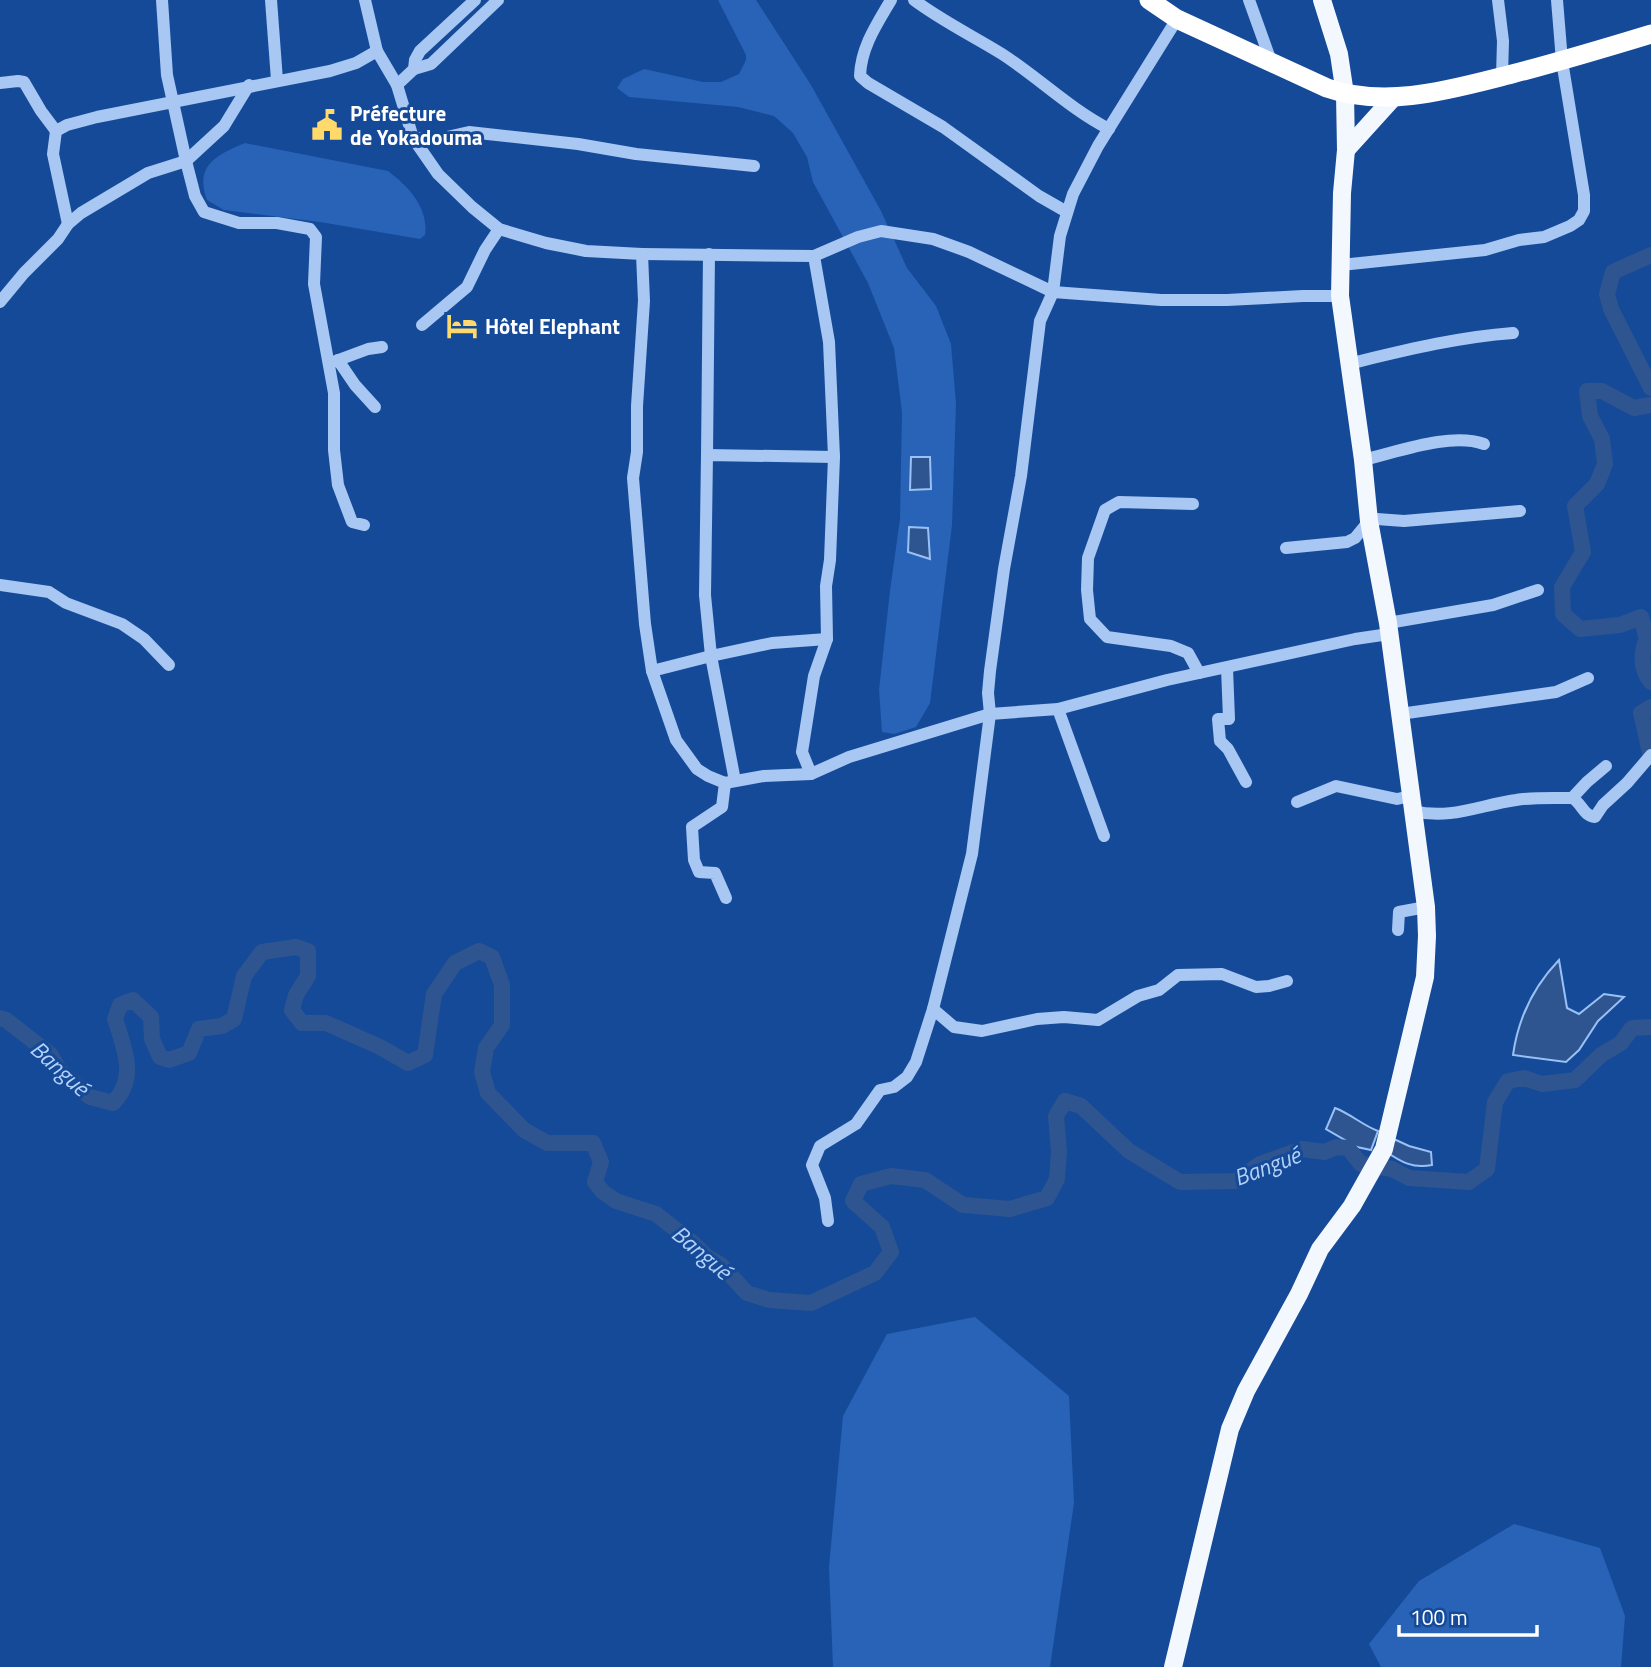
<svg xmlns="http://www.w3.org/2000/svg" width="1651" height="1667" viewBox="0 0 1651 1667" font-family="'Titillium Web',sans-serif">
  <style>
    .green { fill: #2863b7 }
    .water { fill: #2e558f; stroke: #9ac1f5; stroke-width: 2 }
    .lines { fill: none; stroke-linecap: round; stroke-linejoin: round }
    .river { stroke: #2e558f; stroke-width: 16 }
    .minor { stroke: #a8c7f2; stroke-width: 12 }
    .major { stroke: #f3f8ff; stroke-width: 18 }
    .highway { stroke: #fff; stroke-width: 19 }
    .labels { text-anchor: middle; dominant-baseline: central; stroke-width: 6; stroke-linejoin: round; paint-order: stroke }
    .poi-label { font-size: 21px; font-weight: bold; fill: #fff; stroke: #154a99; text-anchor: start }
    .water-label { font-size: 23px; font-style: italic; fill: #b4d1f9; stroke: #154a99 }
  </style>
  <rect width="100%" height="100%" fill="#154a99"/>
  <g class="green">
    <polygon points="718,0 756,0 811,85 881,211 907,268 936,306 951,344 956,404 952,525 930,703 916,727 894,734 882,732 879,690 890,591 900,519 902,412 894,348 868,283 813,182 807,157 793,133 774,116 738,107 629,97 617,88 623,79 644,69 703,82 721,82 739,74 746,60 746,55"/>
    <path d="M245 143 388 171C408 186 429 208 425 235L420 239 320 222 224 210 207 200C194 165 217 155 245 143Z"/>
    <polygon points="975,1317 1069,1396 1074,1503 1050,1667 833,1667 829,1567 843,1416 887,1334"/>
    <polygon points="1514,1524 1600,1548 1625,1616 1621,1667 1381,1667 1369,1644 1419,1581"/>
  </g>
  <g class="water">
    <polygon points="911,457 930,457 931,489 910,490"/>
    <polygon points="909,527 928,528 930,559 908,552"/>
    <path d="M1559 960 1567 1008 1579 1014 1604 994 1624 997 1598 1021 1579 1050 1566 1062 1513 1055C1518 1019 1534 986 1559 960Z"/>
    <path d="M1335 1108C1351 1114 1362 1125 1378 1131L1371 1150 1357 1147 1326 1129Z"/>
    <path d="M1396 1140 1409 1146 1431 1152 1432 1165C1413 1169 1401 1162 1385 1151L1388 1141Z"/>
  </g>
  <g class="lines">
    <g class="river">
      <polyline points="1651,255 1613,272 1607,294 1611,309 1651,388"/>
      <path d="M1651 405 1634 408 1602 391H1587L1590 416 1602 439 1605 464 1597 484 1575 506 1583 552 1562 587 1563 614 1580 629 1620 625 1641 617 1647 639C1640 653 1641 670 1651 682"/>
      <polyline points="1651,707 1641,713 1651,757"/>
      <path d="M0 1018 6 1020 50 1054 60 1071 90 1097 113 1103C138 1078 124 1048 115 1019L120 1005 133 1000 151 1017 152 1039 160 1057 169 1060 189 1053 199 1029 222 1026 234 1019 244 976 262 952 296 947 308 951V976L296 995 292 1010 302 1023H326L380 1047 408 1063 425 1055 434 994 455 963 479 951 492 957 502 985V1025L486 1048 482 1072 488 1093 524 1130 547 1143H593L601 1162 595 1182 603 1192 616 1201 656 1214 693 1243 707 1257 721 1265 747 1293 769 1300 811 1303 875 1273 891 1252 882 1227 853 1201 861 1184 891 1176 925 1180 963 1205 1010 1209 1047 1198 1057 1179 1059 1152 1056 1116 1065 1101 1081 1106 1129 1151 1180 1182 1236 1181 1260 1164 1302 1149 1325 1152 1336 1147 1348 1148 1361 1164 1392 1169 1409 1178 1469 1182 1487 1169 1495 1102 1508 1081 1524 1078 1542 1084 1575 1080 1601 1055 1621 1043 1632 1028 1651 1027"/>
    </g>
    <g class="minor">
      <polyline points="162,0 167,75 186,161"/>
      <polyline points="271,0 277,80"/>
      <polyline points="365,0 377,51 397,85 413,138 438,174 472,207 499,229 546,243 586,251 642,254 644,301 637,406 637,452 633,478 645,624 652,671 676,740 697,769 708,776 725,783 764,776 811,774 849,757 990,714 1058,709 1167,680 1355,639 1389,634"/>
      <path d="M891 0C877 24 861 47 860 76L868 83 943 127 1039 196 1067 212"/>
      <path d="M914 0C942 21 973 36 1002 54 1039 78 1070 109 1109 129"/>
      <polyline points="1249,0 1272,64"/>
      <polyline points="1498,0 1503,41 1502,76"/>
      <polyline points="414,69 431,64 498,0"/>
      <polyline points="0,83 18,81 24,82 41,111 56,131"/>
      <polyline points="397,85 414,69 415,60 420,51 475,0"/>
      <polyline points="413,138 438,139 469,132 578,144 636,154 754,166"/>
      <polyline points="186,161 224,126 249,85"/>
      <polyline points="68,224 53,154 56,131 67,125 97,117 330,71 356,63 377,51"/>
      <polyline points="642,254 814,256 829,342 834,457 830,560 826,586 827,639 814,676 802,752 811,774"/>
      <polyline points="814,256 858,237 881,231 933,239 969,252 1053,292 1161,300 1227,300 1303,296 1340,296"/>
      <polyline points="1341,265 1485,250 1519,240 1544,237 1570,226 1579,220 1584,211 1584,195 1562,61 1557,0"/>
      <polyline points="0,302 24,273 58,239 68,224 81,213 148,173 186,161 195,196 204,212 239,223 277,223 310,229 316,237 314,284 334,393 334,450 338,485 352,522 364,525"/>
      <polyline points="422,325 467,287 485,250 499,229"/>
      <polyline points="338,360 355,385 375,407"/>
      <polyline points="333,362 368,349 382,347"/>
      <path d="M1348 364C1402 351 1457 337 1513 333"/>
      <polyline points="707,455 709,254"/>
      <path d="M1363 460C1398 452 1450 432 1484 444"/>
      <polyline points="1193,504 1119,502 1105,510 1088,558 1087,590 1090,619 1107,637 1171,646 1188,653 1199,673"/>
      <polyline points="1286,548 1347,542 1355,538 1369,521 1377,519 1404,521 1520,511"/>
      <polyline points="0,585 49,592 66,603 122,624 144,639 169,665"/>
      <polyline points="1388,623 1493,605 1538,590"/>
      <polyline points="827,639 772,643 711,656 705,595 707,455 834,457"/>
      <polyline points="1227,668 1229,719 1218,719 1220,741 1228,749 1246,782"/>
      <polyline points="652,671 711,656 735,781"/>
      <polyline points="1058,709 1104,836"/>
      <polyline points="1400,714 1556,692 1588,678"/>
      <polyline points="725,783 722,807 692,827 694,860 699,872 715,873 726,898"/>
      <path d="M1572 798C1582 803 1583 816 1595 817L1603 805 1627 783 1651 755"/>
      <polyline points="1297,802 1336,786 1397,799 1411,796"/>
      <path d="M1413 811C1451 820 1480 805 1516 800 1534 797 1554 798 1572 798L1587 782 1606 766"/>
      <polyline points="1398,930 1399,912 1426,907"/>
      <polyline points="933,1009 954,1027 982,1031 1037,1019 1064,1017 1098,1020 1138,996 1159,990 1178,975 1222,974 1256,987 1269,986 1287,981"/>
      <polyline points="828,1221 825,1198 812,1165 820,1146 856,1124 880,1090 894,1087 907,1077 916,1062 933,1009 972,854 990,714 988,693 990,671 1004,569 1021,476 1040,321 1053,292 1060,236 1073,194 1098,146 1177,19"/>
    </g>
    <g class="major">
      <polyline points="1346,150 1394,97"/>
      <polyline points="1173,1667 1230,1429 1246,1391 1299,1294 1320,1249 1352,1206 1384,1149 1425,977 1427,936 1426,907 1388,623 1369,521 1363,460 1340,296 1342,193 1346,150 1345,94 1339,54 1322,0"/>
    </g>
    <path class="highway" d="M1149 0 1177 19 1327 88C1387 109 1452 89 1512 74 1558 62 1605 48 1651 34"/>
  </g>
  <defs>
    <symbol id="civic-bare" viewBox="-9 -9 18 18"><path d="M-.6-6.5H3V-4.5H.6V-3L4-1V1h2V6H-6V1h2V-1L-.6-3ZM-1.2 2.5V6h2.4V2.5Z" fill="#ffd969" stroke="#154a99" stroke-width="2.5" paint-order="stroke"/></symbol>
    <symbol id="hotel-bare" viewBox="-9 -9 18 18"><path d="M-6-4.5h1.5V1H6V5H4.5V3h-9V5H-6ZM-4 0a1.8 1.8 0 1 1 3.6 0ZM.5 0V-2.5h3Q6-2.5 6 0Z" fill="#ffd969" stroke="#154a99" stroke-width="2.5" paint-order="stroke"/></symbol>
  </defs>
  <g fill-rule="evenodd">
    <use href="#civic-bare" x="305" y="103" width="44" height="44"/>
    <use href="#hotel-bare" x="440" y="304" width="44" height="44"/>
  </g>
  <g class="labels">
    <g class="poi-label">
      <text x="350" y="113">Préfecture<tspan x="350" dy="24">de Yokadouma</tspan></text>
      <text x="485" y="326">Hôtel Elephant</text>
    </g>
    <g class="water-label">
      <text transform="translate(60 1068) rotate(42)">Bangué</text>
      <text transform="translate(1267 1166) rotate(-21)">Bangué</text>
      <text transform="translate(702 1252) rotate(40)">Bangué</text>
    </g>
  </g>
  <path d="M1399 1625v10h138v-10" fill="none" stroke="#ffffff" stroke-width="3.5"/>
  <text x="1410" y="1625" font-size="21" fill="#ffffff" stroke="#154a99" stroke-width="5" paint-order="stroke">100 m</text>
</svg>
